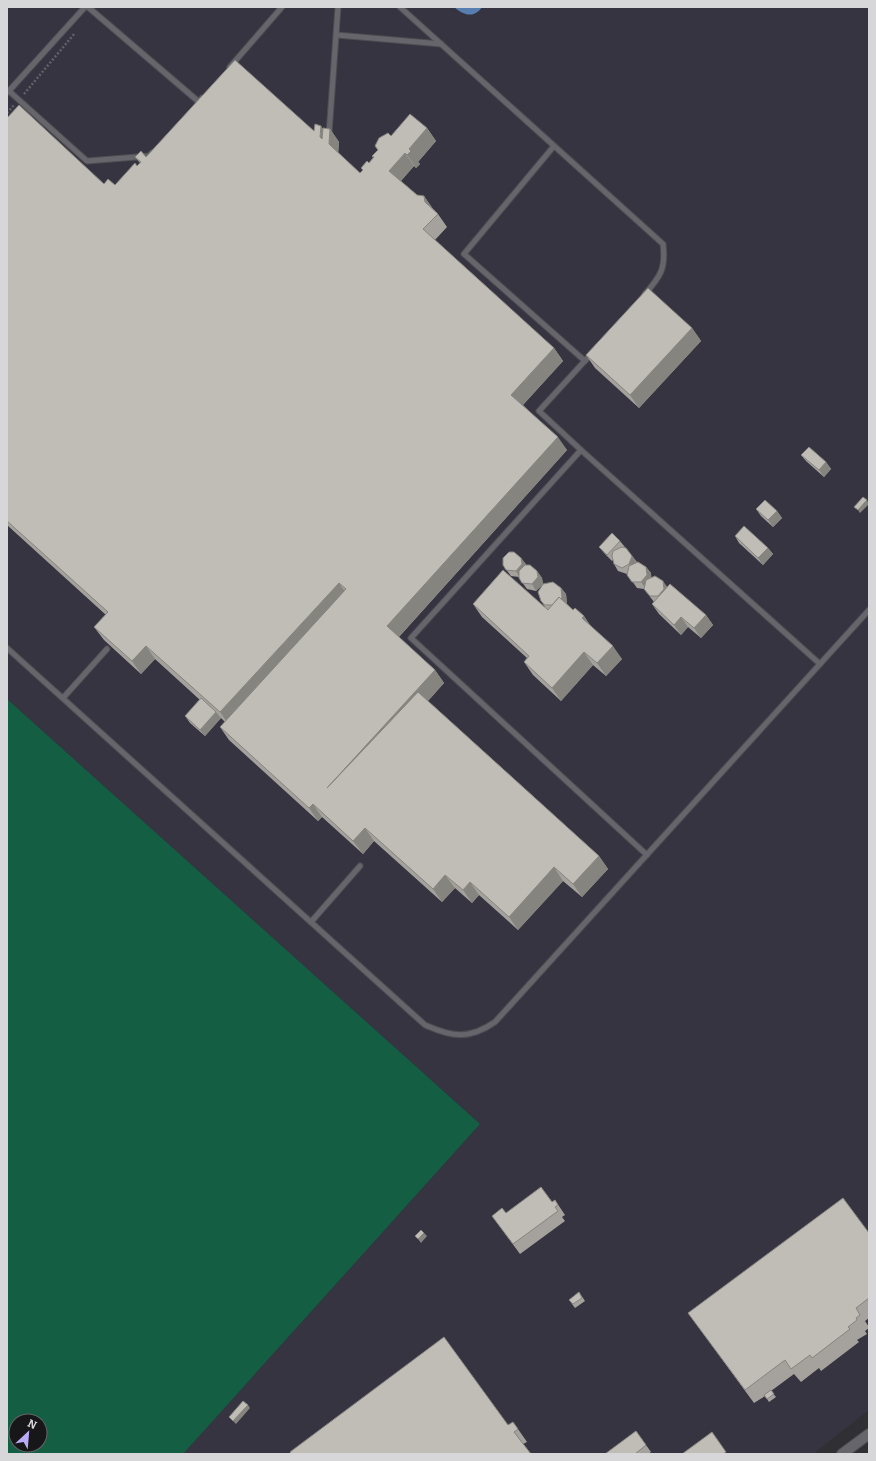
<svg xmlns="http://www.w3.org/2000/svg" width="876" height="1461" viewBox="0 0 876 1461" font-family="Bitter,serif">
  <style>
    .built { fill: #353440 }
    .green { fill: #145f44; fill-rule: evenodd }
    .water { fill: #577eb1 }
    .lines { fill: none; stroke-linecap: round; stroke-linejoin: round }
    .service-casing { stroke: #4d4d51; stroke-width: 7 }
    .tertiary-casing { stroke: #4d4d51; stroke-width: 12 }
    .path { stroke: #626267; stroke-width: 2.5; stroke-dasharray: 2 2; stroke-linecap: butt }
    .service { stroke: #65656b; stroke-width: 5 }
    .tertiary { stroke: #65656b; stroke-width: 10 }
    .wall { fill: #a5a29d }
    .shaded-wall { fill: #86847f }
    .building { fill: #c0bcb6; stroke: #86847f }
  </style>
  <rect width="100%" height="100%" fill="#2f2f34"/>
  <polygon class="built" points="7,7 869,7 869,1410 813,1454 183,1454 480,1124 7,699"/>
  <path class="green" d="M7 699 480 1124 183 1454H7ZM16 1421H40V1445H16Z"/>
  <path class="water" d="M454 7H482C474 19 463 15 454 7Z"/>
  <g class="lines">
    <defs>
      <g id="service">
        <polyline points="88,7 199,102 202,98"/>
        <path d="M400 7 663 244C666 268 661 276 645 294"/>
        <polyline points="337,35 441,44"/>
        <polyline points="230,67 282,7"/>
        <polyline points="9,91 87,161 149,156 152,153"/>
        <polyline points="8,92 85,7"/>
        <polyline points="329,134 338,7"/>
        <polyline points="554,146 464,254 585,361"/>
        <polyline points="581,450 539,411 592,353"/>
        <path d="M7 648 425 1025C452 1037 469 1040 495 1022L869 610"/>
        <polyline points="63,698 107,649"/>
        <polyline points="647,855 411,638 581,450 820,664"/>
        <polyline points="311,922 360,866"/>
      </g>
      <polyline id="tertiary" points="842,1454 869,1434"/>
    </defs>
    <use href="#service" class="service-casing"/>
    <use href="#tertiary" class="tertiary-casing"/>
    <g class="path">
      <polyline points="24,94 75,33"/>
      <polyline points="7,113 14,105"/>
    </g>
    <use href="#service" class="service"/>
    <use href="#tertiary" class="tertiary"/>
  </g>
  <g class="wall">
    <polygon points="7,118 104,184 115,185 137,166 140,163 135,157 146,157 314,131 323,128 330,129 339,142 338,153 360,173 373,158 372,156 391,136 427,128 436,141 418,162 420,164 416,168 414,166 401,181 417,195 424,196 433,209 438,214 447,227 435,240 554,348 563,361 523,405 567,450 399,637 435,670 444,683 428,701 599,856 608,869 582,897 563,881 518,930 479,895 472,903 455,888 442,902 374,841 363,854 322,817 318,821 229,740 220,727 225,722 221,718 205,736 190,723 185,716 200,700 155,659 141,674 104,640 94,627 106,615 7,525"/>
    <polygon points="692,328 701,341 639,408 595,368 586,355"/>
    <polygon points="801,455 826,462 831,469 824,477 806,461"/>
    <polygon points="756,509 777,511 782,518 773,527 761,516"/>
    <polygon points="735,536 768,548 773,554 763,565 739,543"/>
    <polygon points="620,541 637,562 646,567 651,573 651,578 667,587 706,615 713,625 701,638 688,627 681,635 659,614 652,604 654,602 644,589 637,588 627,574 618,571 614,564 613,560 612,561 604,553 599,547"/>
    <polygon points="521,558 526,565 537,571 542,578 543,584 536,591 527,589 519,578 519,577 511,576 503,565"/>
    <polygon points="561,588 566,594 567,604 573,610 584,616 591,627 622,659 606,676 593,665 561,701 533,675 524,662 527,658 482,617 473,604 545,607 541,601"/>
    <polygon points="555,1200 565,1215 562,1217 565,1221 520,1254 492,1216 552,1202"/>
    <polygon points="869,1233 869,1318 865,1321 869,1327 869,1328 865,1331 867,1334 857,1340 859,1342 821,1371 819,1368 801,1382 794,1374 771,1391 776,1397 769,1402 765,1396 754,1403 688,1313"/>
    <polygon points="579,1292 585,1301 575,1308 569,1300"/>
    <polygon points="508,1425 518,1429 527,1442 523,1444"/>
    <polygon points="636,1431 651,1452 648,1454 605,1454"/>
  </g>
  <g class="shaded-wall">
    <polygon points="321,126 329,137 330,129 339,142 338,158 320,137"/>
    <polygon points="427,128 436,141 418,162 420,164 416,168 407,155 409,149"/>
    <polygon points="405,153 414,166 398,184 389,171"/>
    <polygon points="424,196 433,209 434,215 425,202"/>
    <polygon points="692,328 701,341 639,408 630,395"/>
    <polygon points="554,348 563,361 520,408 511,395"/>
    <polygon points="558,437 567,450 396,640 387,626"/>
    <polygon points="826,462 831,469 824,477 819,470"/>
    <polygon points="867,500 869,504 860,513 858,510"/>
    <polygon points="777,511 782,518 773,527 768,520"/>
    <polygon points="768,548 773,554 763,565 758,558"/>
    <polygon points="632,556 637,562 634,571 629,564"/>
    <polygon points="521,558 526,564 527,570 520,578 516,571"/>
    <polygon points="646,567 651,573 652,582 646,589 641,582"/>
    <polygon points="537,571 542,578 543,584 536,591 532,584"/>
    <polygon points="663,581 668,588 658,596"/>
    <polygon points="339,583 348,596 229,725 220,712"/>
    <polygon points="561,588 566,594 567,604 560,612"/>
    <polygon points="706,615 713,625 701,638 694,628"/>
    <polygon points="584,616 593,629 582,618"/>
    <polygon points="681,617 688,627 681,635 674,625"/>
    <polygon points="146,646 155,659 141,674 132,661"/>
    <polygon points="613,646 622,659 606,676 597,663"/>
    <polygon points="584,652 593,665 561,701 552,688"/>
    <polygon points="435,670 444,683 336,802 327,788"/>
    <polygon points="216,712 221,718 205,736 200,730"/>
    <polygon points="313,804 322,817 318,821 309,808"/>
    <polygon points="365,828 374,841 363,854 353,841"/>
    <polygon points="599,856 608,869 582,897 573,884"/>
    <polygon points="554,867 563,881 518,930 509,917"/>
    <polygon points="445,875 455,888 442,902 433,889"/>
    <polygon points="470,882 479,895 472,903 463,890"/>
    <polygon points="424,1233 427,1236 421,1243 418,1239"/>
    <polygon points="248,1405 250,1408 236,1424 233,1421"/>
  </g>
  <g class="building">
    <polygon points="235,60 314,131 315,124 321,126 320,137 322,139 323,128 330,129 329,144 360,173 363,170 361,168 367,161 369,163 374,157 372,156 378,150 375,146 379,138 388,133 391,136 410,114 427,128 409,149 411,151 407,155 405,153 389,171 417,195 424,196 425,202 438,214 423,229 554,348 511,395 558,437 387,626 435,670 327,788 418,692 599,856 573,884 554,867 509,917 470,882 463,890 445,875 433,889 365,828 353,841 313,804 309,808 220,727 346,589 339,583 220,712 146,646 132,661 94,627 108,612 7,521 7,118 19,105 104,184 108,179 115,185 135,163 137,166 141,162 135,157 141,151 146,157"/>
    <polygon points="648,288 692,328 630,395 586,355"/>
    <polygon points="809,447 826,462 819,470 801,455"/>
    <polygon points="863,497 867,500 858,510 854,507"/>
    <polygon points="765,500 777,511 768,520 756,509"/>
    <polygon points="744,526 768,548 758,558 735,536"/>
    <polygon points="612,533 620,541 607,555 599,547"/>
    <polygon points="622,547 626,548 632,556 629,564 622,568 614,564 612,556 613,551"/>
    <polygon points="509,552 514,552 521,558 522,564 516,571 506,570 503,565 503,558"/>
    <polygon points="638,562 646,567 647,575 641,582 632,582 627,575 629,566"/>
    <polygon points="525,565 530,565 537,571 538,577 532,584 522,583 519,578 519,571"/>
    <polygon points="503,570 548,610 559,597 573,610 575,608 584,616 582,618 613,646 597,663 584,652 552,688 524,662 529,656 473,604"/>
    <polygon points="655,576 663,581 664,589 658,596 650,596 644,589 646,580"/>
    <polygon points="553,582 561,588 562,597 561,599 559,597 552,605 545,605 541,601 538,592 543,584"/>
    <polygon points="670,584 706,615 694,628 681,617 674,625 652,604"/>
    <polygon points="201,698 216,712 200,730 185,716"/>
    <polygon points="541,1187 552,1202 555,1200 558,1205 555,1207 558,1211 513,1244 492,1216 502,1208 506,1213"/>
    <polygon points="843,1198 869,1233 869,1298 856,1308 860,1315 856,1318 857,1320 848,1327 850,1329 812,1358 810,1355 791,1369 785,1360 745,1390 688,1313"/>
    <polygon points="421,1230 424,1233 418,1239 415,1236"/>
    <polygon points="579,1292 582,1298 573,1304 569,1300"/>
    <polygon points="444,1337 508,1425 513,1422 518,1429 514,1432 531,1454 291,1454 290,1452"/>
    <polygon points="771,1390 774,1394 767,1399 764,1395"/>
    <polygon points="243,1401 248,1405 233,1421 229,1417"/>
    <polygon points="636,1431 646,1445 635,1454 605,1454"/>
    <polygon points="712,1432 726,1452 723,1454 682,1454"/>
  </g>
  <rect width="876" height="1461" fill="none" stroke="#d7d7da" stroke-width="16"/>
  <g transform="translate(28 1433) rotate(26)"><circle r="19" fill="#17171a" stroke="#646467"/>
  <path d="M0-3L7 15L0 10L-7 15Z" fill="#b9abf7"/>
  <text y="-6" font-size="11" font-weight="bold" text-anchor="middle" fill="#d7d7da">N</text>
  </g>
</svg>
